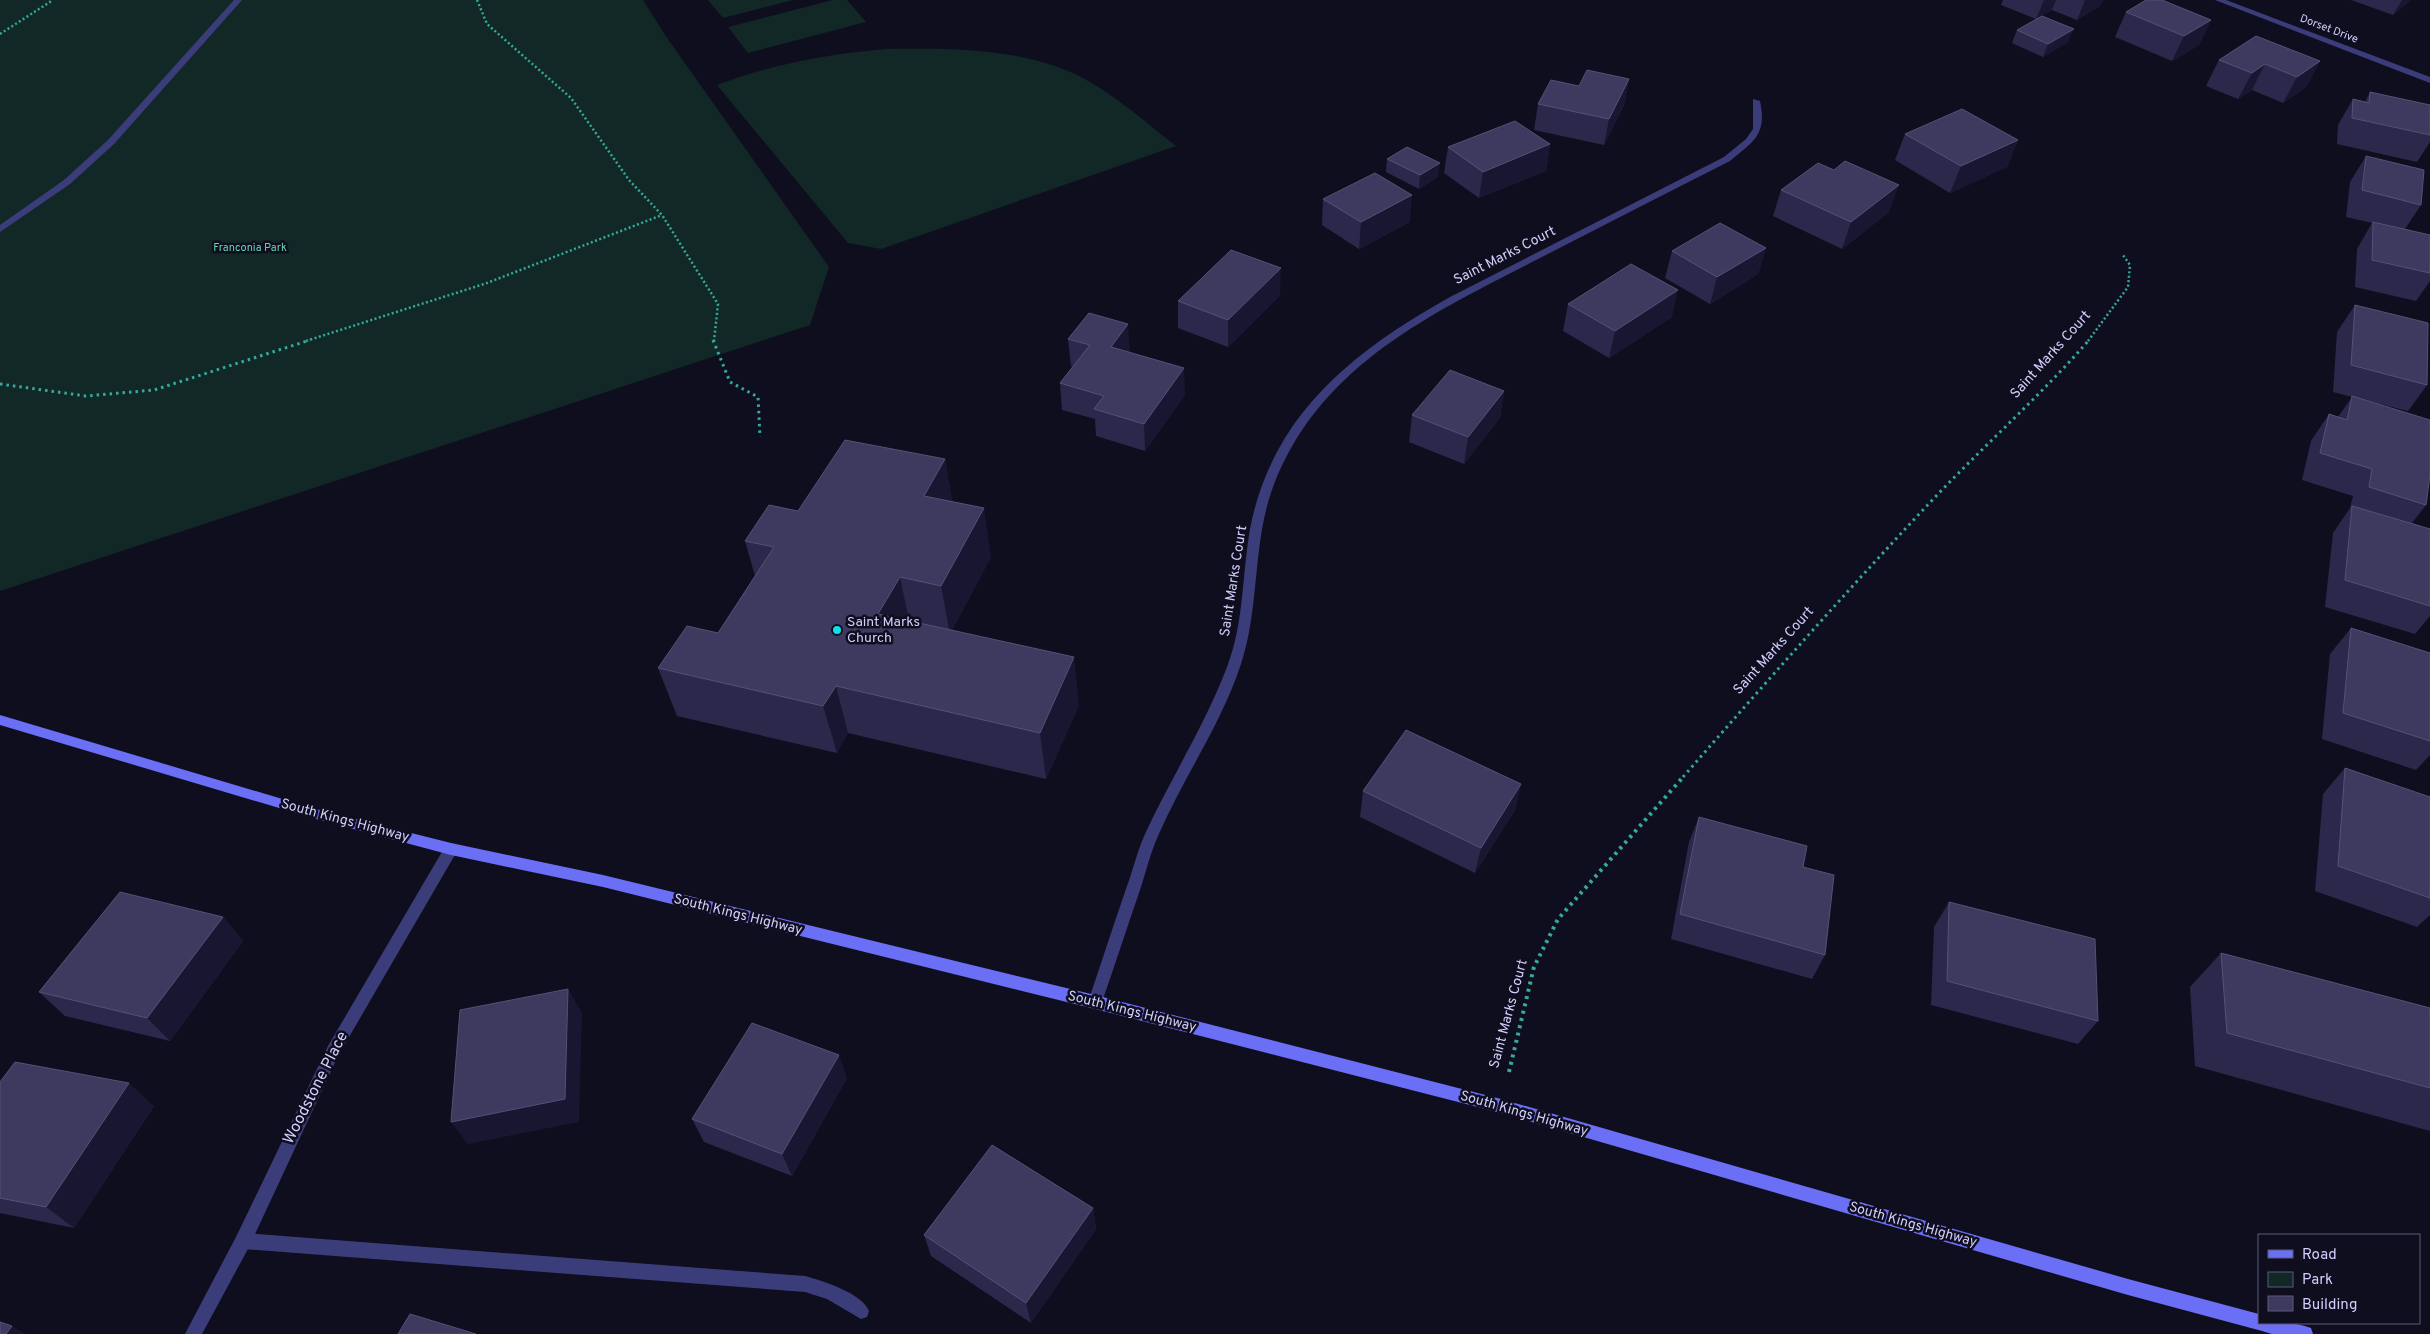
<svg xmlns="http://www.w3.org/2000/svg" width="2430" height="1334" viewBox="0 0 2430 1334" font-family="Overpass,sans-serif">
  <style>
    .green { fill: #112826 }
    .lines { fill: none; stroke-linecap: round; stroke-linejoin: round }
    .path-far2 { stroke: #35a99c; stroke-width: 2.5; stroke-dasharray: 2 2.5; stroke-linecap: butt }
    .path-far1 { stroke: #35a99c; stroke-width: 3; stroke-dasharray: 2.5 4; stroke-linecap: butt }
    .path { stroke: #35a99c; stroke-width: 4; stroke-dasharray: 3 4.5; stroke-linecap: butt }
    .service { fill: #3b3d7b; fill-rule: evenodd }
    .minor { fill: #3b3d7b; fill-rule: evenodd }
    .secondary { fill: #6b6ff6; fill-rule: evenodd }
    .wall { fill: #2c284b }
    .shaded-wall { fill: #191631 }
    .building { fill: #3e395e; stroke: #555177 }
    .poi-dot { fill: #0edfe8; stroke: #0f0e1e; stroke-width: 2 }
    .labels { text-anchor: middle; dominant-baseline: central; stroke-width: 5; stroke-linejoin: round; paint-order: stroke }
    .far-street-label { font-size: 11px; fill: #d1cefc; stroke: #0f0e1e }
    .far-park-label { font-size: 11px; fill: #5fd7b2; stroke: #0f0e1e }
    .street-label { font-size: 14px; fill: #d1cefc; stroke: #0f0e1e }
    .poi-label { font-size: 14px; fill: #d1cefc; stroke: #0f0e1e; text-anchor: start }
    .near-street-label { font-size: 16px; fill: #d1cefc; stroke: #0f0e1e }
  </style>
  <rect width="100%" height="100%" fill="#0f0e1e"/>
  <g class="green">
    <polygon points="0,0 643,0 665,35 829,267 810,325 0,591"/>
    <polygon points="708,0 793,0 723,18"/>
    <polygon points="833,0 847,0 866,22 748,53 728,27"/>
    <path d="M887 49C950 48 1024 48 1081 77 1116 95 1146 123 1176 146L881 249 848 243 717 85C773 64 828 54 887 49Z"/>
  </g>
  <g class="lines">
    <g class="path-far2">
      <polyline points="477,0 487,24 571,98 629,180 662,215 718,304 714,341"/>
      <polyline points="0,34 53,0"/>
      <polyline points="306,341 487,283 662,215"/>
      <polyline points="2088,341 2128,287 2130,265 2123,255"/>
    </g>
    <g class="path-far1">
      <polyline points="713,340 730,382 758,397 760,437"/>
      <polyline points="0,384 86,396 154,390 310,340"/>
      <path d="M1683 777C1767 681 1851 586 1938 494 1988 442 2042 394 2089 340"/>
    </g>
    <polyline class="path" points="1509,1072 1534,967 1558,919 1684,776"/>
    <g class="service">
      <polygon points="234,0 242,0 114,144 70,184 0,232 0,225 64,180 108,140"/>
      <path d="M243 1233 805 1276C823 1281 862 1293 869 1311L867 1317 861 1319 827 1299 805 1292 243 1249 237 1247 235 1241 237 1235Z"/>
    </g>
    <g class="minor">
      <polygon points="2215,0 2226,0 2430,77 2430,83"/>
      <path d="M1753 99 1760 101C1767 135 1754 141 1730 161 1666 193 1603 226 1540 258 1431 314 1319 365 1273 487 1252 544 1260 607 1241 664 1221 725 1183 778 1158 836 1150 854 1146 872 1140 890 1127 927 1115 965 1102 1002L1100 1007 1095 1009 1090 1007 1088 1002C1101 964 1113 926 1126 889 1133 870 1137 852 1145 834 1171 778 1205 725 1227 667 1244 624 1242 575 1250 529 1272 414 1354 351 1450 297L1724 157 1746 139 1753 129Z"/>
      <polygon points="451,843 456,845 458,849 456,853 338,1056 249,1247 202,1334 185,1334 237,1235 328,1046 446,845"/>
    </g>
    <path class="secondary" d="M0 715 316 809 451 843 603 875 1095 995 1501 1099 2128 1279 2259 1314V1323C2277 1323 2294 1321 2311 1328L2313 1334H2272L2262 1331 2128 1295 1501 1113 1095 1009 603 887 451 855 316 819 0 725Z"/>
  </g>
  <g class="wall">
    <polygon points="2003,0 2103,0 2100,6 2077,20 2052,10 2036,19 2001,5"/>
    <polygon points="2351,0 2411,0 2393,15"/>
    <polygon points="2126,12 2211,20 2199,45 2172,61 2115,37"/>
    <polygon points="2017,30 2068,42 2043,57 2012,43"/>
    <polygon points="2219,60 2320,61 2306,87 2283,103 2252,90 2238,99 2206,86"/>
    <polygon points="1629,79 1624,105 1604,145 1534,130 1538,104 1579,86"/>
    <polygon points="2370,92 2430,105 2430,142 2417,162 2337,144 2338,125 2353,99 2365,102"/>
    <polygon points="1905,134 2018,140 2007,167 1950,193 1895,160"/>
    <polygon points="1550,144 1546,171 1479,198 1444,173 1448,147"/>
    <polygon points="2366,156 2421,205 2405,229 2430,235 2430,281 2416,301 2355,287 2357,249 2372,223 2346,217 2350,182"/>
    <polygon points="1387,159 1438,177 1419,189 1386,172"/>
    <polygon points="1781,190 1889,212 1842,249 1773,216"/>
    <polygon points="1323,199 1410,222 1359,249 1322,225"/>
    <polygon points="1766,248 1758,274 1710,304 1665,278 1672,251"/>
    <polygon points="1280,295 1228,347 1178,328 1178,301"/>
    <polygon points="1568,304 1672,317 1609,358 1563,331"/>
    <polygon points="2355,305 2427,385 2408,411 2360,399 2426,505 2412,523 2430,529 2430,616 2415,634 2325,607 2333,533 2350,508 2353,496 2302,480 2311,441 2329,414 2338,417 2352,397 2333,392 2337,332"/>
    <polygon points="1068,339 1130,351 1129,352 1185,395 1145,451 1096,436 1095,419 1062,410 1060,383 1073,366 1071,366"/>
    <polygon points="1504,391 1500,418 1464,464 1409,442 1412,415"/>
    <polygon points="945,459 952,502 991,557 952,630 1079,705 1046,779 848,733 837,753 677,716 658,668 718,633 755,576 745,541 798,511"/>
    <polygon points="2351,628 2430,653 2430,755 2416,770 2322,739 2330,654"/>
    <polygon points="2345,768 2430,797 2430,915 2417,927 2315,891 2323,794"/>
    <polygon points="1521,784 1515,810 1475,873 1360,817 1363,791"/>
    <polygon points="1699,817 1825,955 1812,979 1671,939 1689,842"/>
    <polygon points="1949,902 2098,1021 2078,1044 1931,1005 1934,927"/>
    <polygon points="223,917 243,941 170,1041 65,1016 39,992"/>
    <polygon points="2221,953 2430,1008 2430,1131 2195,1066 2190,987"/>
    <polygon points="847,1078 792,1176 704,1142 692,1119"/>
    <polygon points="0,1082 154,1106 74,1228 0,1213"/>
    <polygon points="1093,1208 1096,1229 1031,1323 931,1256 924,1235"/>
  </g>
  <g class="shaded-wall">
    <polygon points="2044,0 2056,0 2052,10 2036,19"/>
    <polygon points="2085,0 2103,0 2100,6 2077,20"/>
    <polygon points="2402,0 2411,0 2393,15"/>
    <polygon points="2211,20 2199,45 2172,61 2184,36"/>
    <polygon points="2074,29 2068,42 2043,57 2048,44"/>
    <polygon points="2320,61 2306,87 2283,103 2297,77"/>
    <polygon points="2265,64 2252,90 2238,99 2252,73"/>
    <polygon points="1629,79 1624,105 1604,145 1609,119"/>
    <polygon points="2018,140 2007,167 1950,193 1961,166"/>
    <polygon points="1550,144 1546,171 1479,198 1483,172"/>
    <polygon points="1440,163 1438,177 1419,189 1420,175"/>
    <polygon points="1899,185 1889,212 1842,249 1851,222"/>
    <polygon points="1412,195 1410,222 1359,249 1361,222"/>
    <polygon points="1766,248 1758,274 1710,304 1717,277"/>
    <polygon points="1281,268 1280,295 1228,347 1228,320"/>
    <polygon points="1678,290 1672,317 1609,358 1615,331"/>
    <polygon points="1128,324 1130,351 1112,374 1111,347"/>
    <polygon points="1184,368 1185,395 1145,451 1144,424"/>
    <polygon points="1504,391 1500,418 1464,464 1468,437"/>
    <polygon points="945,459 953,508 924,496"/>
    <polygon points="984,508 991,557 950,634 941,586"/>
    <polygon points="900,577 910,625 878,614"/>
    <polygon points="1074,657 1079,705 1046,779 1040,733"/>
    <polygon points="836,686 848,733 837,753 823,706"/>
    <polygon points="1521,784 1515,810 1475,873 1481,848"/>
    <polygon points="223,917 243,941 170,1041 147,1018"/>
    <polygon points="568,989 582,1013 579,1122 468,1144 451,1122"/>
    <polygon points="839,1055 847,1078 792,1176 782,1154"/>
    <polygon points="129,1083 154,1106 74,1228 46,1207"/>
    <polygon points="1093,1208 1096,1229 1031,1323 1026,1303"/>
    <polygon points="12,1326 25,1334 6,1334"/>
  </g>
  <g class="building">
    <polygon points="2146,0 2162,0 2211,20 2184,36 2126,12"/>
    <polygon points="2042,16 2074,29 2048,44 2017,30"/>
    <polygon points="2256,36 2320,61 2297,77 2265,64 2252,73 2219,60"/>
    <polygon points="1587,70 1629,79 1609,119 1538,104 1551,80 1579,86"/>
    <polygon points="2370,92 2430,105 2430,135 2352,118 2353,99 2369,103"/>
    <polygon points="1962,109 2018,140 1961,166 1905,134"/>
    <polygon points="1515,121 1550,144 1483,172 1448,147"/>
    <polygon points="1407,147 1440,163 1420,175 1387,159"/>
    <polygon points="2366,156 2424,170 2421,205 2362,190"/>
    <polygon points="1845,161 1899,185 1851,222 1781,190 1818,163 1834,170"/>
    <polygon points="1375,173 1412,195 1361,222 1323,199"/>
    <polygon points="2373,222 2430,235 2430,273 2372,260"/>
    <polygon points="1720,223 1766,248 1717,277 1672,251"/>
    <polygon points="1231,250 1281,268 1228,320 1178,301"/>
    <polygon points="1631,264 1678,290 1615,331 1568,304"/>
    <polygon points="2355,305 2428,323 2427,385 2351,365"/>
    <polygon points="1089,313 1128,324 1111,347 1184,368 1144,424 1094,409 1104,396 1060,383 1090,345 1068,339"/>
    <polygon points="1450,370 1504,391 1468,437 1412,415"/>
    <polygon points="2352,396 2430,420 2430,475 2426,505 2369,487 2372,469 2320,453 2329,414 2347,420"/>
    <polygon points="845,440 945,459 924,496 984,508 941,586 900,577 878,614 1074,657 1040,733 836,686 823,706 658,668 687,626 718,633 774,547 745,541 769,505 798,511"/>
    <polygon points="2352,506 2430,529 2430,606 2345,580"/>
    <polygon points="2351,628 2430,653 2430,741 2343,713"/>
    <polygon points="1406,730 1521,784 1481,848 1363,791"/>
    <polygon points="2345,768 2430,797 2430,898 2338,866"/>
    <polygon points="1699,817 1807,846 1803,867 1834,875 1825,955 1680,914"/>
    <polygon points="120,892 223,917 147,1018 39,992"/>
    <polygon points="1949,902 2095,939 2098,1021 1947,981"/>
    <polygon points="2221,953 2430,1008 2430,1088 2227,1033"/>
    <polygon points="568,989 565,1099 451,1122 460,1010"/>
    <polygon points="752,1023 839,1055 782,1154 692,1119"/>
    <polygon points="15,1062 129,1083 46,1207 0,1198 0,1082"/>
    <polygon points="992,1145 1093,1208 1026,1303 924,1235"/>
    <polygon points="410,1314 476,1334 398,1334"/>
    <polygon points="0,1322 12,1326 6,1334 0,1334"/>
  </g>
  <circle class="poi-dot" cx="837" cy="630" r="5"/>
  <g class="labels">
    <g class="far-street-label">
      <text transform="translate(2329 29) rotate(21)">Dorset Drive</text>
    </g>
    <g class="far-park-label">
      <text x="250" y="248">Franconia Park</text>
    </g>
    <g class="street-label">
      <text transform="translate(1505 256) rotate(-27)">Saint Marks Court</text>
      <text transform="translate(2051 355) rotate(-48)">Saint Marks Court</text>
      <text transform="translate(1234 581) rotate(-81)">Saint Marks Court</text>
      <text transform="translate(1774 651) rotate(-48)">Saint Marks Court</text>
      <text transform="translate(345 821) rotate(15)">South Kings Highway</text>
      <text transform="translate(738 915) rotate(14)">South Kings Highway</text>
      <text transform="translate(1132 1012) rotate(14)">South Kings Highway</text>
      <text transform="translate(1509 1014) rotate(-75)">Saint Marks Court</text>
      <text transform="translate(1524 1114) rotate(16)">South Kings Highway</text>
      <text transform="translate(1913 1225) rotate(16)">South Kings Highway</text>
    </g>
    <g class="poi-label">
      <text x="847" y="622">Saint Marks<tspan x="847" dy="16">Church</tspan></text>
    </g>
    <g class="near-street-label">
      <text transform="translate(316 1088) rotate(-63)">Woodstone Place</text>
    </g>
  </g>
  <rect x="2258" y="1234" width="162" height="90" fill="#0f0e1e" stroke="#5d5b77"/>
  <rect x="2268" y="1250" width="25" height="8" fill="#6b6ff6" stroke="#5d5b77"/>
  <text x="2302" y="1259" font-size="15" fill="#d1cefc">Road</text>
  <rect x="2268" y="1272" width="25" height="15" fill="#112826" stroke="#5d5b77"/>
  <text x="2302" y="1284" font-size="15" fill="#d1cefc">Park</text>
  <rect x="2268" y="1296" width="25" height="15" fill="#3e395e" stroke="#5d5b77"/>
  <text x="2302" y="1309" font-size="15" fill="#d1cefc">Building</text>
</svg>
